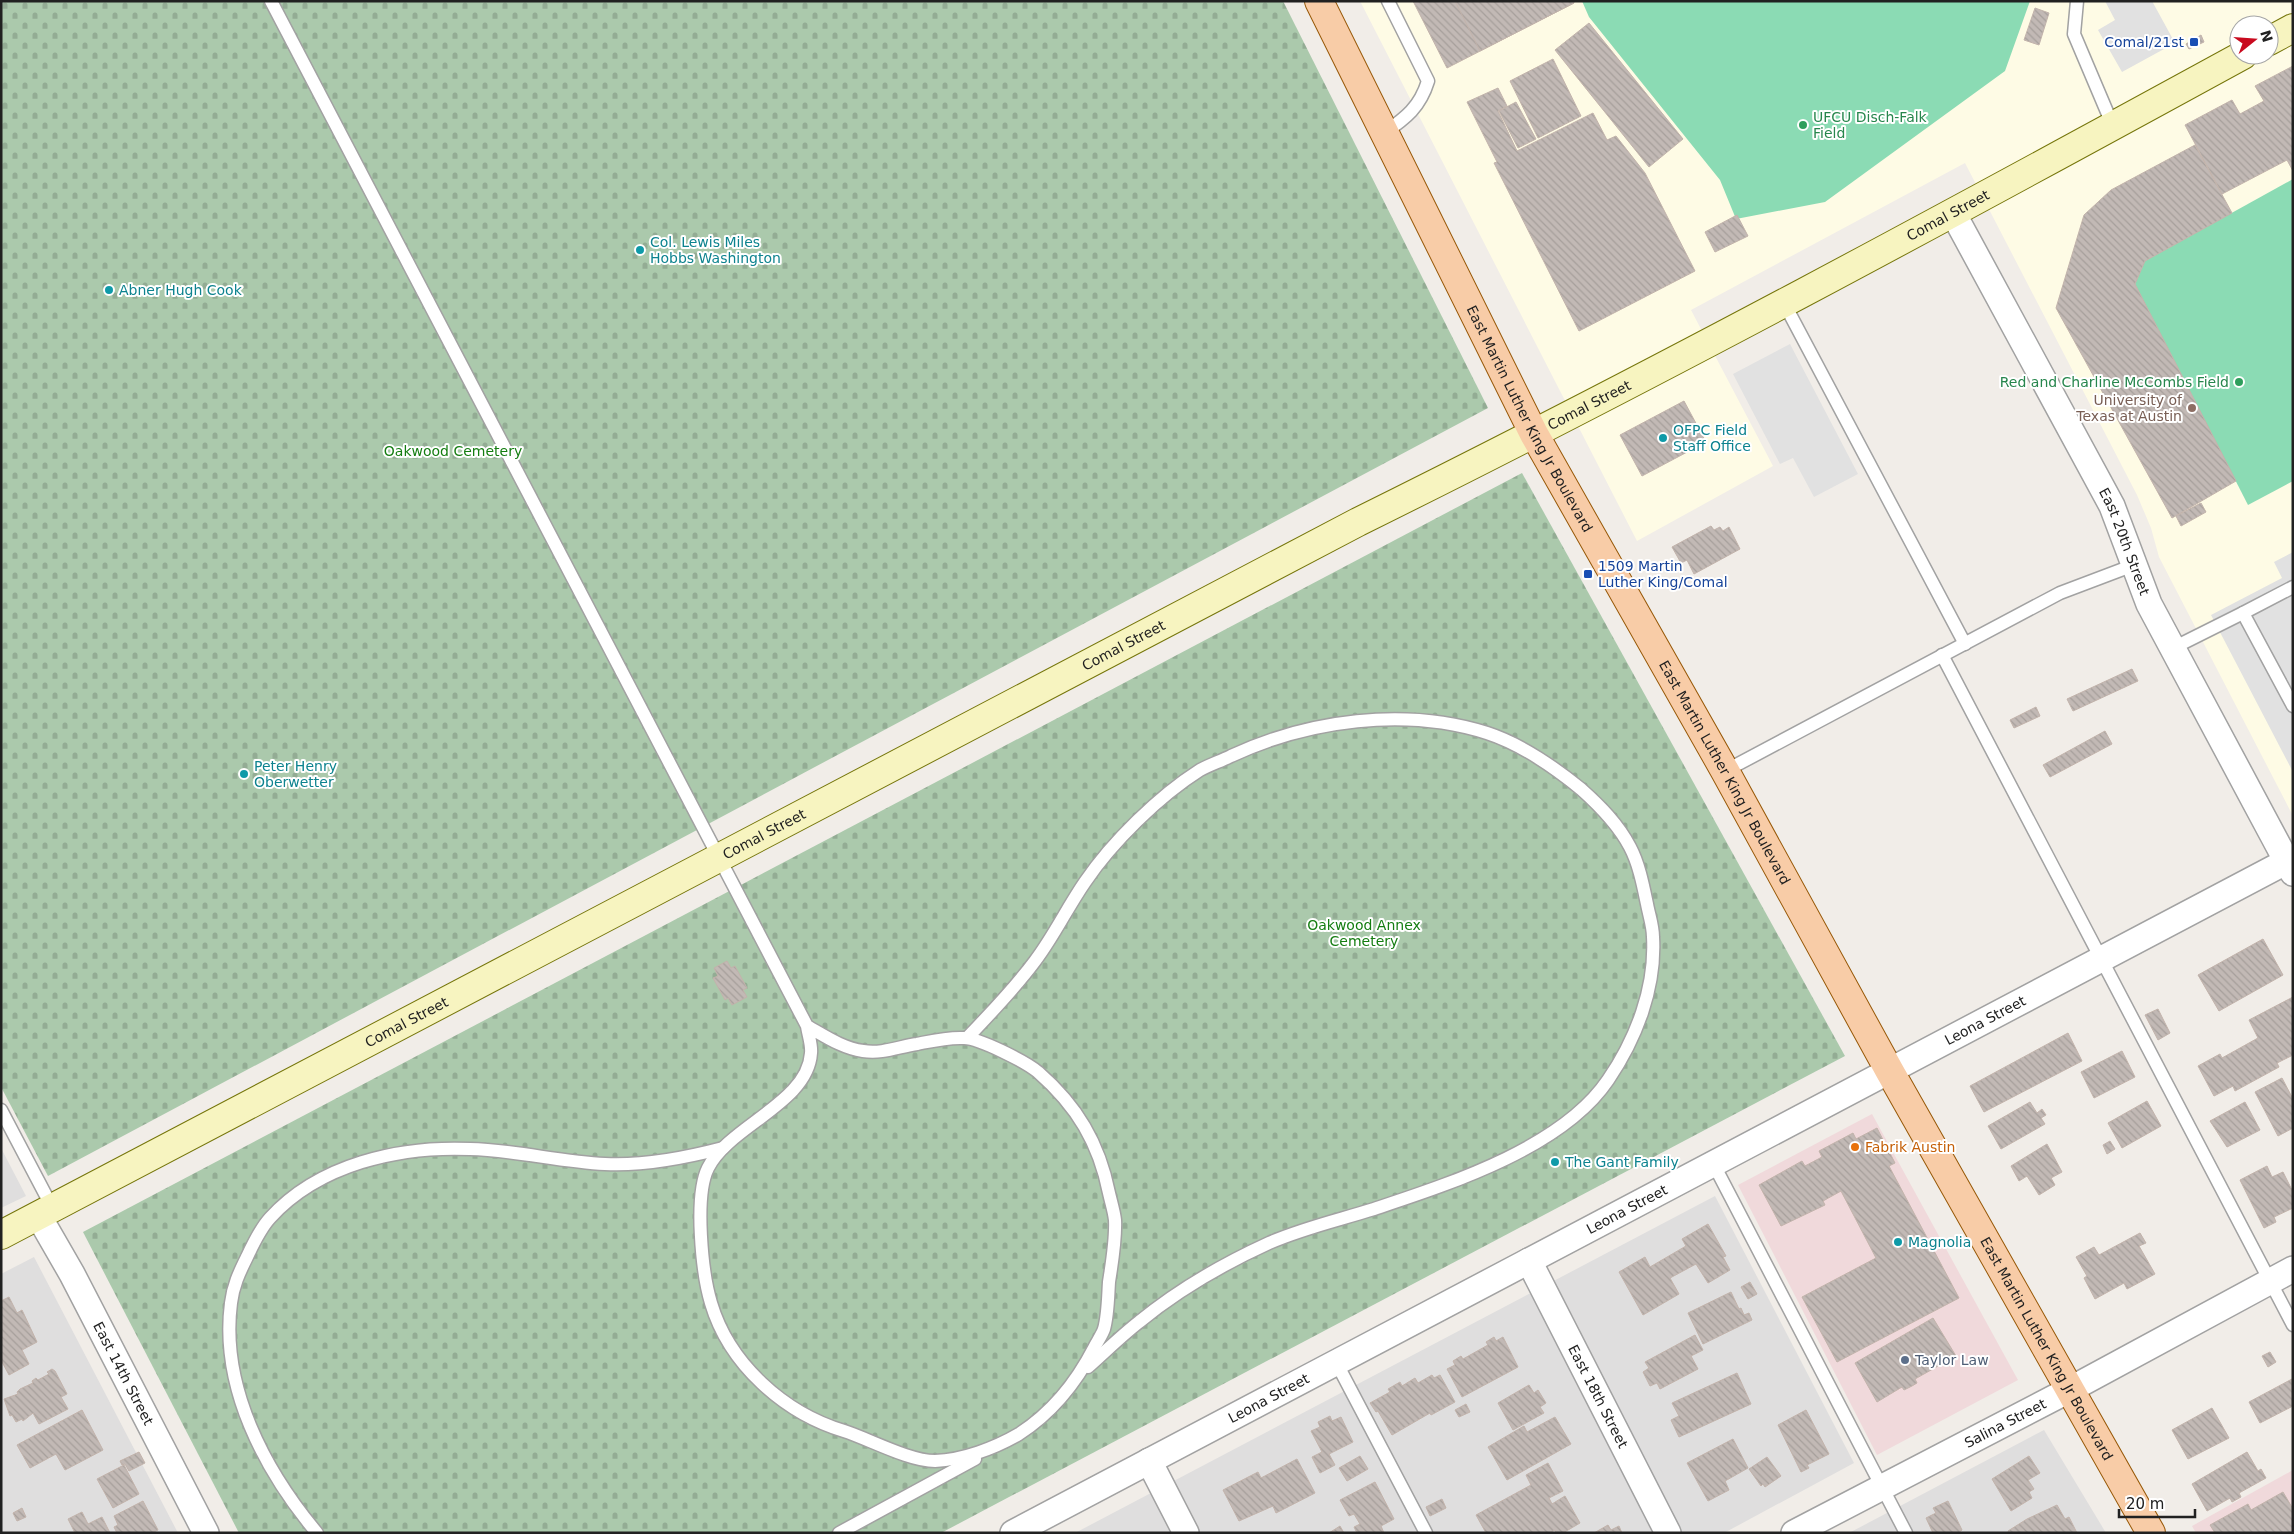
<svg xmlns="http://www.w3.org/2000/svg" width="2294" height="1534" viewBox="0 0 2294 1534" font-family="'DejaVu Sans',sans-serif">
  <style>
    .residential { fill: #dfdede }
    .commercial { fill: #f0d9db }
    .education { fill: #fefbe5; fill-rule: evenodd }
    .cemetery { fill: url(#cemetery-stones) }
    .pitch { fill: #8bdbb4 }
    .parking { fill: #e1e1e1 }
    .building { fill: url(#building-back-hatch); stroke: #c2b3ab }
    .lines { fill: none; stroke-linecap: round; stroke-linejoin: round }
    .lane-casing { stroke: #a2a2a2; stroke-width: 15 }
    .street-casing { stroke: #a2a2a2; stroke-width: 28 }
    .secondary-casing { stroke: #76760b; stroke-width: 30 }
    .primary-casing { stroke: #975807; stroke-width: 30 }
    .lane { stroke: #fff; stroke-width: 12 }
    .street { stroke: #fff; stroke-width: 25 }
    .secondary { stroke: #f7f4c0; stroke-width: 28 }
    .primary { stroke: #f8cca7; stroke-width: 28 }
    .transit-dot { fill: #1a4fb4; stroke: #fff; stroke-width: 2 }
    .leisure-dot { fill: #2e9e5b; stroke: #fff; stroke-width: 2 }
    .culture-dot { fill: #0f9aa8; stroke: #fff; stroke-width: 2 }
    .education-dot { fill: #8d6e63; stroke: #fff; stroke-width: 2 }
    .food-dot { fill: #e8710a; stroke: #fff; stroke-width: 2 }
    .service-dot { fill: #5c6f8a; stroke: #fff; stroke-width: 2 }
    .labels { text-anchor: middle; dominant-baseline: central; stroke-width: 4; stroke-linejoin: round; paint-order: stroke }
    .transit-label { font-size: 14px; fill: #164399; stroke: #fff; text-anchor: end }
    .leisure-label { font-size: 14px; fill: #27864d; stroke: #fff; text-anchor: start }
    .street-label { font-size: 14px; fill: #212121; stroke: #fff }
    .culture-label { font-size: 14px; fill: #0d838f; stroke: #fff; text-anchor: start }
    .education-label { font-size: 14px; fill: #785e54; stroke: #fff; text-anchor: end }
    .park-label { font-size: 14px; fill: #147d11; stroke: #fff }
    .food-label { font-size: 14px; fill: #c56008; stroke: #fff; text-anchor: start }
    .service-label { font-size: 14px; fill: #4e5e75; stroke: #fff; text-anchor: start }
  </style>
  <defs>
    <pattern id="cemetery-stones" width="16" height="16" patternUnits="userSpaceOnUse" patternTransform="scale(1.25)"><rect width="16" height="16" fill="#abc9ac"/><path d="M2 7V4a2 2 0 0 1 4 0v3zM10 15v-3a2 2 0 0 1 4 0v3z" fill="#93ac94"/></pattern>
    <pattern id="building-back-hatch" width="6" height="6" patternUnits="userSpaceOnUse" patternTransform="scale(1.25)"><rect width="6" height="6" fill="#c2b9b5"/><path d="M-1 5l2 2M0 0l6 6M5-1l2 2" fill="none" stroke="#a69f9b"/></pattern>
  </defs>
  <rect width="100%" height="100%" fill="#f1ede8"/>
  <g class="residential">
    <polygon points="1,1148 26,1196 1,1208"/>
    <polygon points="1715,1196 1854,1463 1724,1533 1075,1533"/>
    <polygon points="34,1257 178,1533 1,1533 1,1274"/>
    <polygon points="2044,1430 2106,1533 1849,1533"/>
  </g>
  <g class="commercial">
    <polygon points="1872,1114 2018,1380 1877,1455 1738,1185"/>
    <polygon points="2293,1470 2293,1533 2196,1533 2192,1526"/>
  </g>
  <path class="education" d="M1360 1H2293V816L2159 557 2151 528 2137 495 1965 163 1691 310 1773 466 1637 541ZM2239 25H2269V55H2239Z"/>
  <g class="cemetery">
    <polygon points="1,1 1283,1 1488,408 48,1176 1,1087"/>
    <polygon points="1522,473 1845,1056 941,1533 239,1533 83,1232"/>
  </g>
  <g class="pitch">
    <polygon points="1582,1 2030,1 2005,71 1825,202 1736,219 1720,180 1589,17"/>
    <polygon points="2293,179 2293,481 2248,505 2135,284 2145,261"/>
  </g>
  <g class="parking">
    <polygon points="2105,1 2152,1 2175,43 2122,72 2098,30 2115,20"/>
    <polygon points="1790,344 1858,474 1814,497 1793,458 1780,464 1733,374"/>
    <polygon points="2293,552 2293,772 2211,615 2282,578 2274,562"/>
  </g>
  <g class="building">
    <polygon points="1413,1 1573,1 1574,3 1447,68"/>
    <polygon points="1455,1 1573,1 1574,3 1480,51"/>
    <polygon points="2035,8 2049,13 2039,45 2024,40"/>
    <polygon points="1589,23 1683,139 1649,167 1555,50"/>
    <polygon points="2201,35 2204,42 2189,49 2186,44"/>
    <polygon points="1553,59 1581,116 1538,138 1510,81"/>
    <polygon points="2293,66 2293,171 2287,160 2222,194 2185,125 2232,100 2240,114 2264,101 2255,86"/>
    <polygon points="1498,88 1507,106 1498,111 1517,151 1593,113 1607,140 1616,136 1645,173 1695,271 1579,331 1494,163 1497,162 1467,102"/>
    <polygon points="1516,102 1536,139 1518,148 1499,111"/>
    <polygon points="2195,145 2232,213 2145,261 2135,284 2236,481 2172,518 2056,308 2084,215 2111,190"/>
    <polygon points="1737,215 1748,236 1715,252 1705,232"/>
    <polygon points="1684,401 1706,442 1642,476 1620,435"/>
    <polygon points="2201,503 2206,512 2181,526 2176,516"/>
    <polygon points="1711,526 1714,530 1720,527 1723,531 1729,527 1740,549 1694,574 1687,560 1681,563 1672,547"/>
    <polygon points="2132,669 2138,681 2073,711 2067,699"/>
    <polygon points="2036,707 2040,716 2014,728 2010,720"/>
    <polygon points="2105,731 2112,744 2050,777 2043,765"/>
    <polygon points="2263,939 2283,975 2219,1011 2198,975"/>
    <polygon points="727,961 731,968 735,966 747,988 743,990 747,997 732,1005 728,998 725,1000 713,978 718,976 714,968"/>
    <polygon points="2293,997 2293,1055 2277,1063 2279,1067 2235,1091 2233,1086 2214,1096 2198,1066 2220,1054 2222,1058 2258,1038 2249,1020"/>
    <polygon points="2158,1009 2170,1033 2158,1040 2145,1015"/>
    <polygon points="2068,1033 2082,1061 1984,1112 1970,1086"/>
    <polygon points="2122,1051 2135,1077 2094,1098 2081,1072"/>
    <polygon points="2282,1078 2293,1099 2293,1128 2278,1136 2255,1092"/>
    <polygon points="2147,1101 2161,1126 2122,1148 2108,1123"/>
    <polygon points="2030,1102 2037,1113 2042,1109 2046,1115 2041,1118 2045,1124 2001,1149 1988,1126"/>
    <polygon points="2245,1102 2260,1130 2227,1147 2210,1121"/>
    <polygon points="1877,1128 1895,1163 1889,1166 1959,1298 1837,1362 1802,1297 1876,1258 1841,1191 1823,1201 1825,1205 1781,1226 1759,1185 1802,1161 1805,1166 1822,1157 1819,1151 1853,1133 1856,1139"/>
    <polygon points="2110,1141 2115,1149 2107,1154 2103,1145"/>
    <polygon points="2047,1144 2062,1172 2051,1178 2055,1185 2039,1195 2027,1176 2019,1181 2011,1166"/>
    <polygon points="2267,1166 2272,1177 2283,1172 2293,1192 2293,1208 2274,1217 2276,1222 2264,1228 2240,1180"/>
    <polygon points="1708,1224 1726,1256 1723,1257 1730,1270 1708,1283 1696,1264 1670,1278 1679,1294 1643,1315 1619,1272 1645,1257 1650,1267 1686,1246 1682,1239"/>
    <polygon points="2140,1233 2146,1243 2139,1246 2155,1274 2127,1289 2124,1283 2095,1299 2084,1278 2087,1276 2076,1257 2094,1247 2099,1255"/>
    <polygon points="1750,1282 1757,1294 1748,1299 1741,1287"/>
    <polygon points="1731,1292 1739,1309 1741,1308 1744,1315 1749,1313 1752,1320 1703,1344 1688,1313"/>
    <polygon points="9,1297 17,1313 22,1310 37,1342 22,1350 29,1364 9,1375 1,1360 1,1301"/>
    <polygon points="1933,1318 1956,1356 1915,1379 1917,1383 1912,1386 1904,1390 1902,1387 1877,1402 1855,1363"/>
    <polygon points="1695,1335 1703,1350 1691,1356 1698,1369 1660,1389 1657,1383 1650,1386 1643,1372 1649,1368 1645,1362"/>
    <polygon points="1494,1337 1496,1341 1503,1337 1518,1367 1462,1397 1447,1369 1455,1365 1453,1361 1461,1356 1463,1359 1488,1345 1486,1342"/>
    <polygon points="2270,1352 2276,1362 2268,1367 2262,1356"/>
    <polygon points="52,1369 55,1371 67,1394 61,1397 68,1409 39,1424 33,1413 23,1421 22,1419 16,1422 12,1415 10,1416 4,1399 18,1394 17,1392 20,1389 33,1383 32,1381 36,1378 38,1380 49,1374 47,1372"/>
    <polygon points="1737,1373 1751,1404 1679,1437 1671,1420 1679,1416 1672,1403"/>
    <polygon points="1432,1375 1434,1378 1440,1375 1455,1402 1431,1415 1430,1413 1392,1435 1378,1411 1376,1412 1370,1403 1390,1392 1388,1389 1400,1382 1402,1386 1415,1378 1418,1383"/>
    <polygon points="2292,1379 2293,1406 2260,1423 2249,1402"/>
    <polygon points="1529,1385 1534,1393 1538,1390 1546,1403 1540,1407 1544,1413 1513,1430 1498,1403"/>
    <polygon points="1466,1404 1470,1412 1459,1417 1455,1410"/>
    <polygon points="2212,1408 2229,1438 2188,1459 2172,1430"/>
    <polygon points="82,1410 103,1450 65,1470 56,1454 30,1468 17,1445"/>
    <polygon points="1806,1410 1829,1454 1807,1465 1809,1468 1801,1472 1778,1425"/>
    <polygon points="1330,1416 1332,1421 1341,1417 1353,1442 1329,1454 1335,1465 1320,1473 1312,1457 1322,1452 1311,1431 1320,1427 1318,1422"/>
    <polygon points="1555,1417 1571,1444 1507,1480 1488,1447 1524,1426 1527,1432"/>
    <polygon points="1733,1439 1748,1468 1725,1481 1729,1490 1708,1501 1687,1463"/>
    <polygon points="139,1452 145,1463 129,1471 125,1464 122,1465 120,1461"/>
    <polygon points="2247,1452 2258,1471 2261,1469 2266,1478 2239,1493 2241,1497 2232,1502 2230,1498 2207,1511 2192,1484"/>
    <polygon points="1360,1456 1368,1469 1347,1481 1339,1468"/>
    <polygon points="2029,1456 2040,1473 2028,1480 2034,1489 2029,1492 2032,1498 2011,1511 1992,1479"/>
    <polygon points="1767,1457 1781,1476 1765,1487 1763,1484 1761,1486 1749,1469"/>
    <polygon points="1297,1459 1315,1493 1276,1513 1273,1506 1239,1521 1223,1490 1258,1472 1261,1478"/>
    <polygon points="1548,1463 1563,1491 1549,1498 1552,1504 1565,1496 1580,1523 1563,1533 1556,1533 1555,1530 1549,1533 1486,1533 1476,1515 1531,1485 1526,1475"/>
    <polygon points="124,1465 139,1494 113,1508 97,1479"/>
    <polygon points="1375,1482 1394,1519 1381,1526 1384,1533 1357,1533 1354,1527 1360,1524 1354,1514 1349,1516 1340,1500"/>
    <polygon points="2283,1492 2293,1509 2293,1533 2215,1533 2210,1525 2248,1504 2251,1510"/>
    <polygon points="1442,1499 1446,1508 1430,1516 1426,1507"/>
    <polygon points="143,1501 158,1530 152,1533 117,1533 114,1527 118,1525 114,1516"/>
    <polygon points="1948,1501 1962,1530 1958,1533 1933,1533 1926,1518 1936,1513 1933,1508"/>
    <polygon points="2057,1505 2065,1519 2069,1517 2077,1533 2009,1533 2008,1531 2027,1519"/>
    <polygon points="22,1508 26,1517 17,1521 13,1513"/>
    <polygon points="82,1512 88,1524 102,1517 110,1533 75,1533 68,1519"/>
    <polygon points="1608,1525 1611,1530 1619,1526 1622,1533 1594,1533"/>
    <polygon points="1340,1526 1344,1533 1329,1533"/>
  </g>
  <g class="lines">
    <defs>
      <g id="lane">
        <path d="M271 1 807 1026C808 1034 812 1045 811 1053 808 1103 729 1126 708 1168 694 1196 702 1273 711 1303 729 1364 784 1413 844 1431 869 1439 909 1461 935 1461 963 1460 995 1448 1019 1434 1053 1412 1076 1383 1094 1348 1097 1342 1102 1335 1104 1329 1108 1315 1108 1297 1109 1282 1112 1262 1116 1240 1115 1220 1114 1211 1111 1202 1109 1193 1099 1143 1077 1106 1038 1072 1026 1062 979 1038 964 1038 948 1037 932 1041 917 1044 898 1047 882 1054 863 1051 842 1048 825 1036 807 1026"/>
        <polyline points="2077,1 2074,34 2113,126"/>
        <path d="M1384 133C1406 118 1420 107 1428 81L1388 1"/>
        <polyline points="1784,303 1965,644"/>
        <polyline points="2293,587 2243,613 2293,706"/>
        <polyline points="2173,648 2243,613"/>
        <polyline points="1942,655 2293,1325"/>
        <polyline points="1725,771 2060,593 2134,565"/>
        <path d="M968 1037C991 1013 1015 988 1035 961 1054 936 1067 908 1085 882 1112 842 1159 796 1200 770 1209 765 1221 761 1231 756 1308 720 1405 707 1487 733 1521 744 1554 767 1581 789 1600 806 1618 824 1630 847 1639 864 1643 885 1647 904 1649 915 1653 926 1653 937 1656 988 1636 1039 1608 1080 1562 1148 1449 1184 1374 1209 1339 1220 1303 1228 1269 1243 1223 1264 1178 1290 1139 1322 1121 1336 1105 1352 1088 1367"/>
        <polyline points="1,1110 52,1207"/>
        <polyline points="1713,1163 1906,1533"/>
        <polyline points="1336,1362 1426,1533"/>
        <path d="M317 1533C265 1471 220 1387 231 1303 233 1286 239 1273 247 1257 253 1244 260 1229 270 1218 319 1164 399 1146 470 1149 515 1150 560 1162 605 1164 645 1166 685 1158 723 1148"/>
        <polyline points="839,1533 975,1459"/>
      </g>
      <g id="street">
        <path id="s1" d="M1953 213 2112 506 2149 604 2293 873"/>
        <path id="s2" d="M38 1215 72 1274 206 1533"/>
        <path id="s3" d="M1529 1261 1668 1533"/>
        <polyline points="1149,1461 1186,1533"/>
        <path id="s4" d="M1013 1533 2293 858"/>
        <path id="s5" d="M1794 1533 2071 1389 2293 1269"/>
      </g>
      <g id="secondary">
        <polyline points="2269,41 2293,28"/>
        <path id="s6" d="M1 1235 1358 522C1657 374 1950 215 2243 55"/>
      </g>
      <g id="primary">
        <path id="s7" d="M1319 1 1534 434 1725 771 1889 1070 2151 1533"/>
      </g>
    </defs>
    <use href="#lane" class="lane-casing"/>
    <use href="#street" class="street-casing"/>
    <use href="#secondary" class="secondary-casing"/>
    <use href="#primary" class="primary-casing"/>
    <use href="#lane" class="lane"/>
    <use href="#street" class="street"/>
    <use href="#secondary" class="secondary"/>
    <use href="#primary" class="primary"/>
  </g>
  <g class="transit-dot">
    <rect x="2189" y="37" width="10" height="10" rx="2.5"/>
    <rect x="1583" y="569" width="10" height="10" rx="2.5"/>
  </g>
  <g class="leisure-dot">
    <circle cx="1803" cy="125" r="5"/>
    <circle cx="2239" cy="382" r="5"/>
  </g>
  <g class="culture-dot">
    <circle cx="640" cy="250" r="5"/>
    <circle cx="109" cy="290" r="5"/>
    <circle cx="1663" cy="438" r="5"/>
    <circle cx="244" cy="774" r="5"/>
    <circle cx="1555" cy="1162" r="5"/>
    <circle cx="1898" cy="1242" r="5"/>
  </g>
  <circle class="education-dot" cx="2192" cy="408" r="5"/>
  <circle class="food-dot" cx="1855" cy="1147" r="5"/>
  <circle class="service-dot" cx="1905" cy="1360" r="5"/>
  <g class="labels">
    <g class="transit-label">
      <text x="2184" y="42">Comal/21st</text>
      <text x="1598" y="566" text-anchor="start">1509 Martin<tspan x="1598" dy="16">Luther King/Comal</tspan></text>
    </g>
    <g class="leisure-label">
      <text x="1813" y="117">UFCU Disch-Falk<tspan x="1813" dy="16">Field</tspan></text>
      <text x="2229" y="382" text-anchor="end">Red and Charline McCombs Field</text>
    </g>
    <g class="street-label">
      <text stroke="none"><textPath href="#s6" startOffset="2198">Comal Street</textPath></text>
      <text stroke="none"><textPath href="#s6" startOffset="1792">Comal Street</textPath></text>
      <text stroke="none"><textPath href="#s7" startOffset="468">East Martin Luther King Jr Boulevard</textPath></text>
      <text stroke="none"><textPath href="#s1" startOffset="371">East 20th Street</textPath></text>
      <text stroke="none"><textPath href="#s6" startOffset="1268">Comal Street</textPath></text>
      <text stroke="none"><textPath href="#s7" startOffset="872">East Martin Luther King Jr Boulevard</textPath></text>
      <text stroke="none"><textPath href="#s6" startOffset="862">Comal Street</textPath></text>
      <text stroke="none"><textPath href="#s4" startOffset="1099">Leona Street</textPath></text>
      <text stroke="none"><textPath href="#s6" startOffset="458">Comal Street</textPath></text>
      <text stroke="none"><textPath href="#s4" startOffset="694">Leona Street</textPath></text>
      <text stroke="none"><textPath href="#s7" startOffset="1532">East Martin Luther King Jr Boulevard</textPath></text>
      <text stroke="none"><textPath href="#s2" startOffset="180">East 14th Street</textPath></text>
      <text stroke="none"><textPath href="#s3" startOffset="152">East 18th Street</textPath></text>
      <text stroke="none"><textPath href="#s4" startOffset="289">Leona Street</textPath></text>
      <text stroke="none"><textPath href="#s5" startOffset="238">Salina Street</textPath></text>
    </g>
    <g class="culture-label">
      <text x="650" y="242">Col. Lewis Miles<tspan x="650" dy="16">Hobbs Washington</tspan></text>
      <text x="119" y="290">Abner Hugh Cook</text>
      <text x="1673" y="430">OFPC Field<tspan x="1673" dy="16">Staff Office</tspan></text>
      <text x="254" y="766">Peter Henry<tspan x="254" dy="16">Oberwetter</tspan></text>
      <text x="1565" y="1162">The Gant Family</text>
      <text x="1908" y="1242">Magnolia</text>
    </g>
    <g class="education-label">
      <text x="2182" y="400">University of<tspan x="2182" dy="16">Texas at Austin</tspan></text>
    </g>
    <g class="park-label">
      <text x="453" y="451">Oakwood Cemetery</text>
      <text x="1364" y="925">Oakwood Annex<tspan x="1364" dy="16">Cemetery</tspan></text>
    </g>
    <g class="food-label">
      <text x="1865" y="1147">Fabrik Austin</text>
    </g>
    <g class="service-label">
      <text x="1915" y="1360">Taylor Law</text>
    </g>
  </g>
  <rect width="2294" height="1534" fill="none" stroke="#212121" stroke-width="5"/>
  <g transform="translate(2254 40) rotate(73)"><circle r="24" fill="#ffffff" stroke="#a6a6a6"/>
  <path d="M0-4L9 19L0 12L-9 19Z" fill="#c90a1f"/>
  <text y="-8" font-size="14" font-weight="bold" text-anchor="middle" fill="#212121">N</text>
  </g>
  <path d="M2119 1509v8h76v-8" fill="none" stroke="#212121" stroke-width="2.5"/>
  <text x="2126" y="1509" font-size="15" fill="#212121" stroke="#ffffff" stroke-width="4" paint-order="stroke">20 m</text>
</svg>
